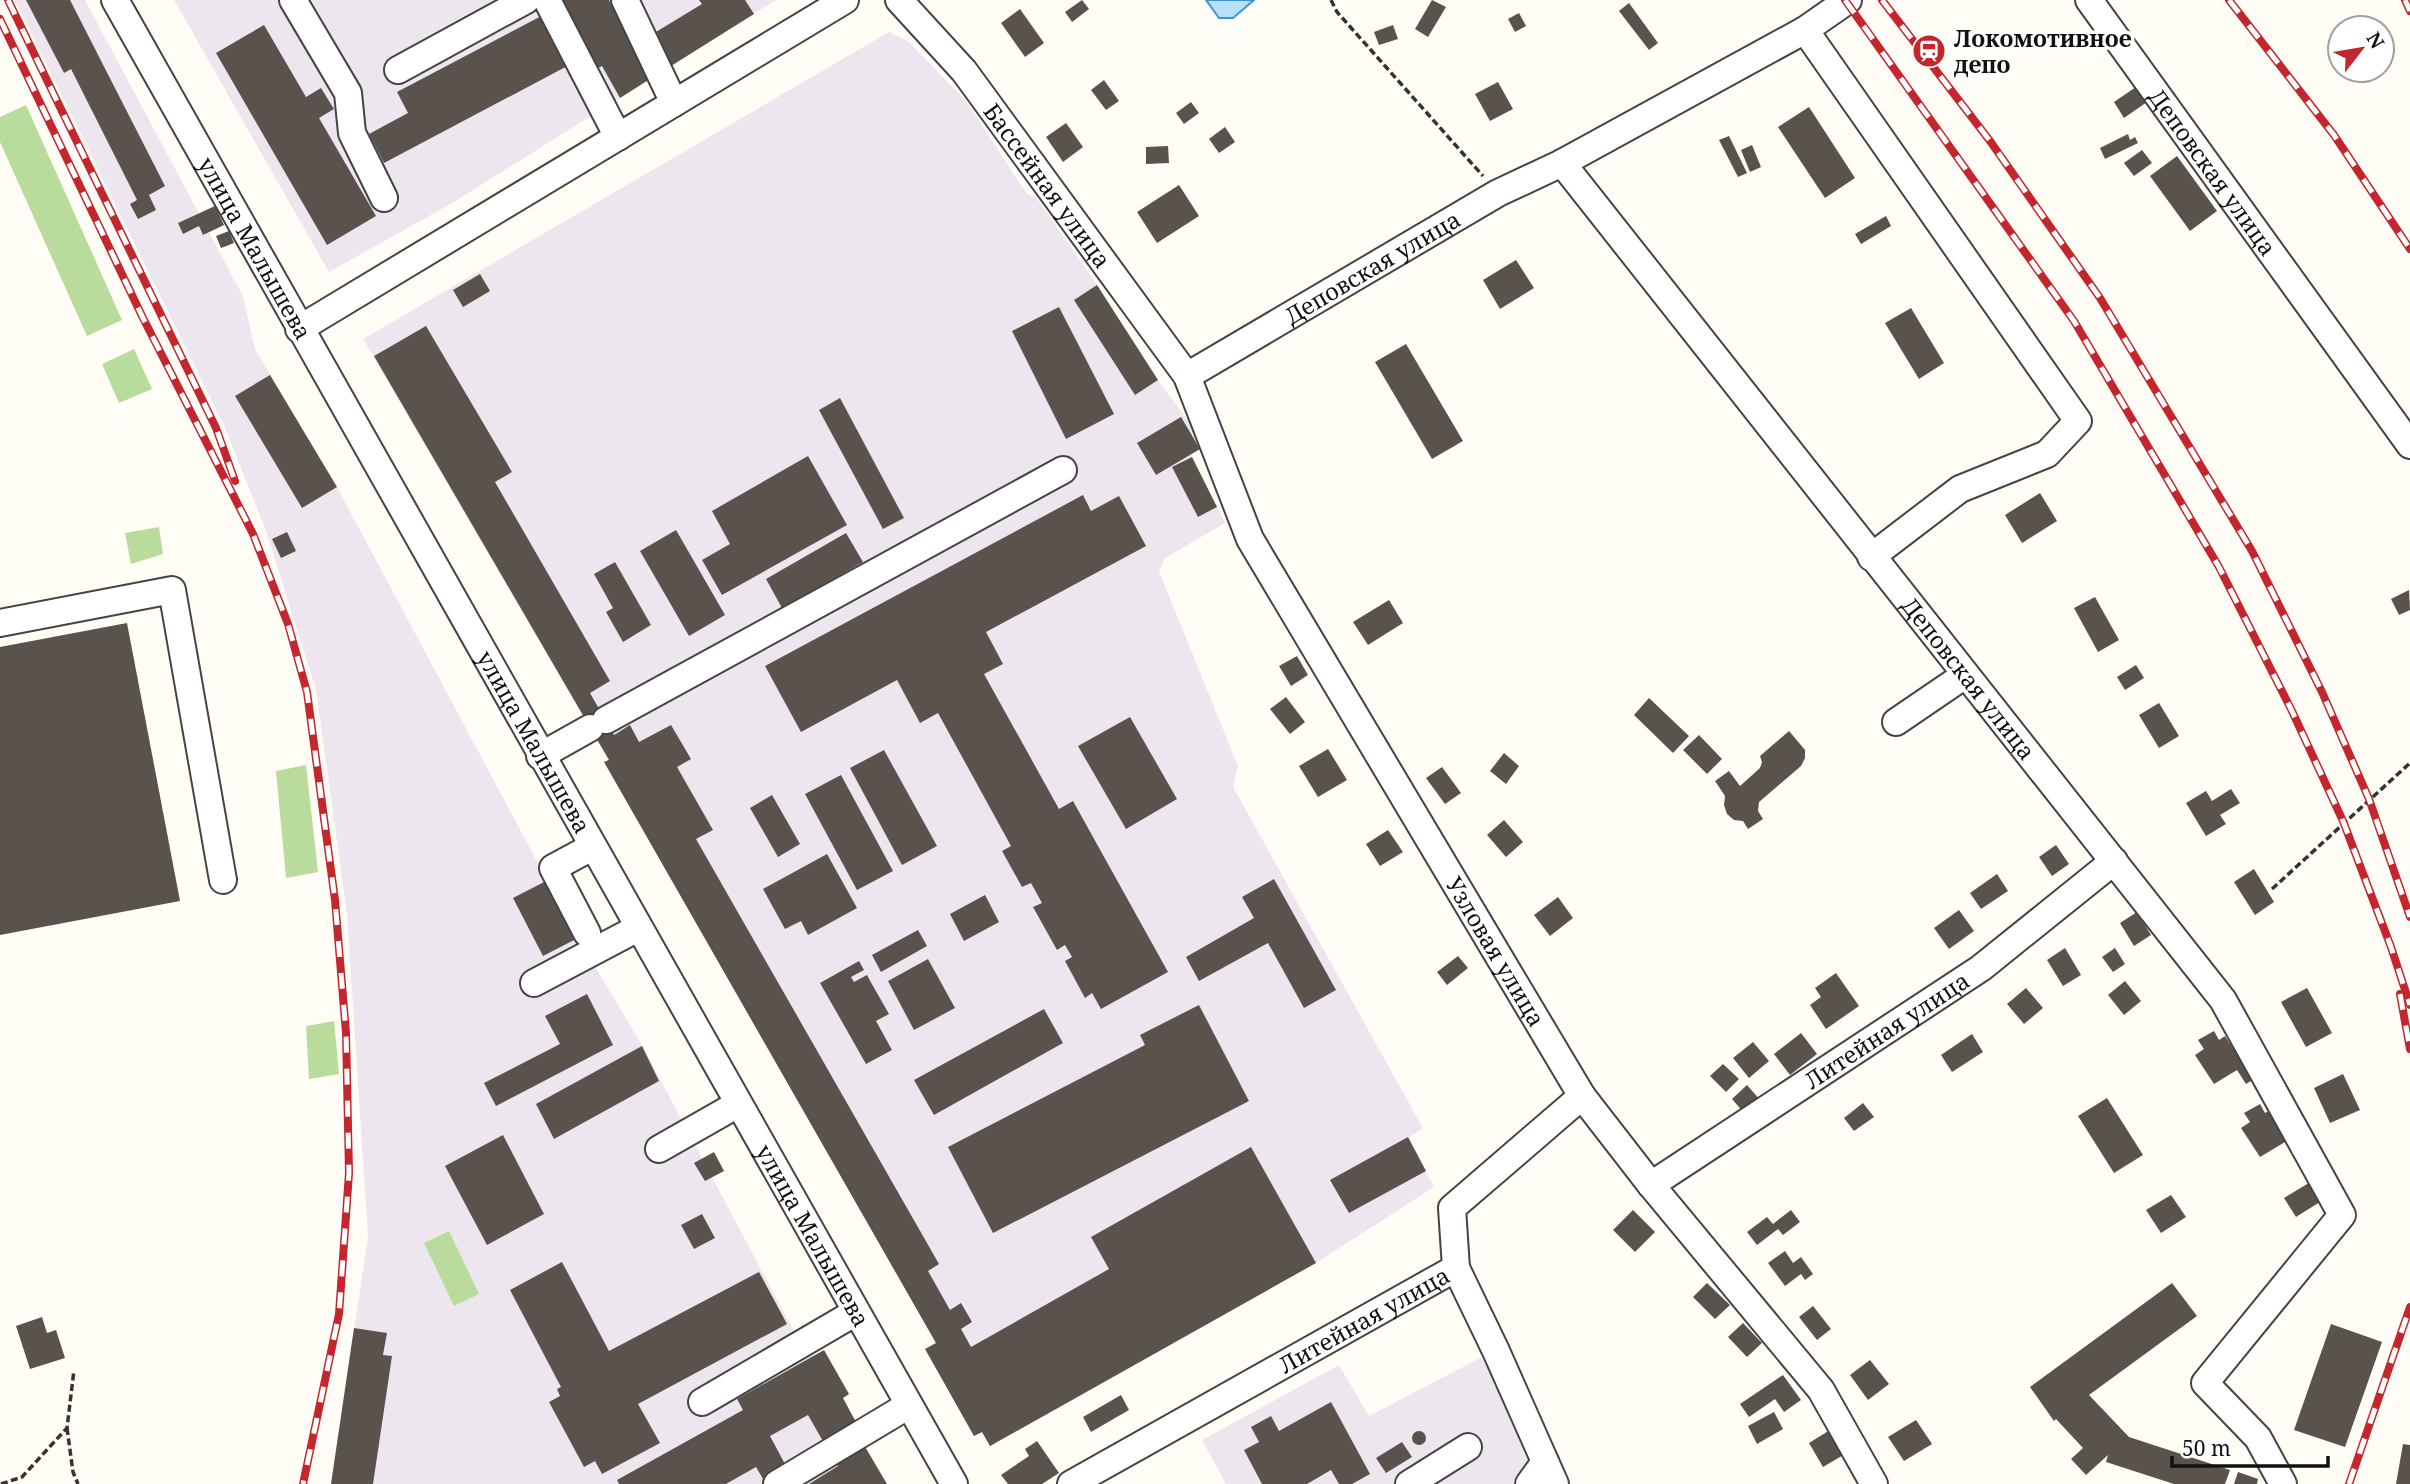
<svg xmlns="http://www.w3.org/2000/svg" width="2410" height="1484" viewBox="0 0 2410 1484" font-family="'Noto Serif',serif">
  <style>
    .industrial { fill: #eee6ef }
    .forest { fill: #b9dc9c }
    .water { fill: #b9e0f7; stroke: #3f96cf; stroke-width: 2 }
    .building { fill: #5a524d }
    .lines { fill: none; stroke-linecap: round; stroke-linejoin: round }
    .minor-casing { stroke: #444; stroke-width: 30 }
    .path { stroke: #333; stroke-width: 3.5; stroke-dasharray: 7 3.5; stroke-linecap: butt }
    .minor { stroke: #fff; stroke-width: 26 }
    .rail-casing { stroke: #c4262e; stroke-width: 8 }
    .rail { stroke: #fff; stroke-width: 5; stroke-dasharray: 16; stroke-linecap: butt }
    .labels { text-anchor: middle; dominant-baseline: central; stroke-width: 7; stroke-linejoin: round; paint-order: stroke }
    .poi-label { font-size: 23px; font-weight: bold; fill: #111; stroke: #fff; text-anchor: start }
    .street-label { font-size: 23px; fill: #111; stroke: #fff }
  </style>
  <rect width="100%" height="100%" fill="#fffdf5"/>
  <g class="industrial">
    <polygon points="15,0 85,0 243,296 255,349 337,487 578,938 642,1045 797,1337 809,1352 856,1428 864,1445 887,1484 331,1484 368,1237 347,914 316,690 265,528 225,428"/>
    <polygon points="174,0 776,0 454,202 329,272"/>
    <polygon points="889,32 909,42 966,101 1027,194 1036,197 1097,285 1158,380 1202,440 1188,449 1225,523 1165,558 1159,571 1238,766 1233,787 1423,1128 1408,1138 1434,1187 1316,1263 990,1446 982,1432 974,1436 925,1349 936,1343 604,762 608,759 363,339"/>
    <polygon points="1482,1357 1543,1484 1226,1484 1202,1440 1339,1365 1369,1416"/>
  </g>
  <g class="forest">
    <polygon points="26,105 122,320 87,336 0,142 0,117"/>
    <polygon points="134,349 152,389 119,403 102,364"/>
    <polygon points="159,527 163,554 131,564 125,533"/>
    <polygon points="306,765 318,872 286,878 276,771"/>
    <polygon points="334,1021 339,1074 309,1079 306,1026"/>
    <polygon points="449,1231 479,1294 454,1306 424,1243"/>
  </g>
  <polygon class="water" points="1206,0 1254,0 1233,18 1219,18"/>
  <g class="building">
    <polygon points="26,0 70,0 165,186 149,195 156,210 138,219 130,204 137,200 71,69 64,73"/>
    <polygon points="563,0 609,0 634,51 650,79 620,98 602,66 596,69"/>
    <polygon points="699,0 745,0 754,14 671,66 651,35 702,4"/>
    <polygon points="1082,0 1089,9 1072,22 1065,12"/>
    <polygon points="1432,0 1446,7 1428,37 1415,29"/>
    <polygon points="1629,3 1658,43 1649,50 1619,11"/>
    <polygon points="1020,9 1044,43 1025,57 1001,23"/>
    <polygon points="547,13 573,63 384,163 369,134 408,113 397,92"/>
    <polygon points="1519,13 1526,26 1515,32 1508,19"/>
    <polygon points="264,25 306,97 321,88 334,109 319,118 376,216 327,245 216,53"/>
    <polygon points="1393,25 1398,39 1379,45 1374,32"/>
    <polygon points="1104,80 1119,101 1106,110 1091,90"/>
    <polygon points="1498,82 1513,109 1490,121 1475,94"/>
    <polygon points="2136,87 2147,102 2124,118 2114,102"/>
    <polygon points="1191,102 1199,113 1184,124 1176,113"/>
    <polygon points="1809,107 1855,178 1825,198 1778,127"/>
    <polygon points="1066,123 1083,147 1063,162 1046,137"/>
    <polygon points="1225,127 1235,142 1219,153 1209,139"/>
    <polygon points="2128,134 2130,140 2135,137 2138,143 2105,159 2100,148"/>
    <polygon points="1729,136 1747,173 1738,177 1719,140"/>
    <polygon points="1752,145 1761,167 1750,172 1741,150"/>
    <polygon points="1168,146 1169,163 1146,164 1146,147"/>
    <polygon points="2142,150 2152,163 2134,176 2124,163"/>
    <polygon points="2177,156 2217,211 2190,231 2150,176"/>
    <polygon points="1179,185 1199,216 1157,243 1137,212"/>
    <polygon points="215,206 224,225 203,235 199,226 183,234 178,223"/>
    <polygon points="1886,216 1891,226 1861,244 1855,234"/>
    <polygon points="229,231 234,243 221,248 216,236"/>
    <polygon points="1516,260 1534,288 1500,309 1483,280"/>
    <polygon points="480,274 490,291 463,307 453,290"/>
    <polygon points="1097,285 1158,380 1135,395 1074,300"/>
    <polygon points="1059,307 1114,414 1066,439 1012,331"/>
    <polygon points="1911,308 1944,363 1919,379 1885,323"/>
    <polygon points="426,326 512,472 495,482 610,681 590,693 614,735 630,725 639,742 671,725 691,759 677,767 713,830 696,839 939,1264 928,1271 950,1310 961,1303 972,1322 961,1329 971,1347 1109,1269 1091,1237 1251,1147 1316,1263 990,1446 982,1432 974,1436 925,1349 936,1343 604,762 609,760 374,356"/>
    <polygon points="1406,344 1463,441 1432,459 1375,362"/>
    <polygon points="270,375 337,487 302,508 235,396"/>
    <polygon points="840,398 904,518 883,529 819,410"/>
    <polygon points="1181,417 1200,449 1156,475 1137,443"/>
    <polygon points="808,456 847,525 722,595 702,560 730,544 712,511"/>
    <polygon points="1192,457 1217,507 1198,517 1172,467"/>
    <polygon points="2040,493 2057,521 2022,543 2005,515"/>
    <polygon points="1083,495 1091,511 1119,496 1146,546 986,632 1003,664 984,674 1059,809 1073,801 1168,972 1101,1009 1092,993 1085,998 1065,961 1072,957 1065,945 1057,950 1033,907 1042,903 1031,883 1022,887 1002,851 1011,846 938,713 920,723 897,680 801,732 765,666"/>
    <polygon points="676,530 725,615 689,636 640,551"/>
    <polygon points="287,532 296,551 281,558 272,539"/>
    <polygon points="846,533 863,562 782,608 766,579"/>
    <polygon points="615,562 651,625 623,642 606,612 613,608 594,574"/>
    <polygon points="2409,590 2410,610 2399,615 2391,599"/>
    <polygon points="2095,597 2119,640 2098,652 2074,608"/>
    <polygon points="1389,600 1403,623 1368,645 1353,622"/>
    <polygon points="127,623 180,901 0,935 0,647"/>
    <polygon points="1297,656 1308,675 1291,686 1279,666"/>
    <polygon points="2136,665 2144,678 2125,690 2117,677"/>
    <polygon points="1286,697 1305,722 1290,734 1270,709"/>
    <polygon points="1649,698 1689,736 1673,753 1634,715"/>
    <polygon points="2159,703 2179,736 2159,748 2139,715"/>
    <polygon points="1130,717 1177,799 1126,829 1078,746"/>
    <polygon points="1789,731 1805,750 1805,758 1801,766 1759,802 1758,811 1763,819 1748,829 1743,821 1734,820 1727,814 1724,805 1725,796 1715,781 1729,771 1740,786 1760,768 1762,762 1760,756"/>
    <polygon points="1699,735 1722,759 1707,774 1683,750"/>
    <polygon points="1328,749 1347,780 1318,797 1299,766"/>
    <polygon points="884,750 937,846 902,865 850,768"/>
    <polygon points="1504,753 1519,766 1506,784 1490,771"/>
    <polygon points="1442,767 1461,793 1445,804 1426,778"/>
    <polygon points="841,775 893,871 857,890 805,794"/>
    <polygon points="2231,789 2240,803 2220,815 2226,824 2206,836 2186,803 2206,791 2212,801"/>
    <polygon points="772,795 800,844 778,857 750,808"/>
    <polygon points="1504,820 1523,842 1506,857 1487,835"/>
    <polygon points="1388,830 1403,852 1380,866 1366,844"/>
    <polygon points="2056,845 2069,864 2052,876 2039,857"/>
    <polygon points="827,854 857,908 808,935 801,921 785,929 763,889"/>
    <polygon points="2254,869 2274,902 2255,915 2234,882"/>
    <polygon points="1997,874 2008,891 1981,909 1970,893"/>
    <polygon points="1274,879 1336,990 1304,1008 1268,943 1199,981 1186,957 1254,918 1242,897"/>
    <polygon points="548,880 578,938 543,956 513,898"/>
    <polygon points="985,895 999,922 964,941 950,914"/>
    <polygon points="1558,897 1573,918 1550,936 1534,915"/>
    <polygon points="1959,910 1974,931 1949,949 1934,928"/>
    <polygon points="2137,912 2151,935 2134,946 2120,923"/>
    <polygon points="918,930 927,946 881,972 872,955"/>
    <polygon points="2065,948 2081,975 2063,986 2047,960"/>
    <polygon points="2115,948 2125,964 2113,972 2102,957"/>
    <polygon points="1458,956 1468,968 1447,985 1437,972"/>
    <polygon points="928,959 955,1008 914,1030 888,981"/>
    <polygon points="859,961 864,970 851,977 854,982 867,975 873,986 889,1014 876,1021 892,1050 866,1064 820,983"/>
    <polygon points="1836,973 1859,1006 1826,1029 1810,1005 1821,997 1815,988"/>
    <polygon points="2125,981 2141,1001 2124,1015 2108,995"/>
    <polygon points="2026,988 2043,1008 2024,1024 2007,1004"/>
    <polygon points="2307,988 2332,1033 2306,1047 2281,1002"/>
    <polygon points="587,994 613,1045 496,1106 484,1083 560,1044 545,1016"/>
    <polygon points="1199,1005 1249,1101 993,1233 948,1147 1145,1045 1140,1035"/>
    <polygon points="1044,1009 1063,1043 934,1115 914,1080"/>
    <polygon points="2214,1031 2219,1040 2225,1036 2244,1065 2249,1062 2259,1076 2246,1084 2237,1070 2214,1084 2195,1055 2204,1049 2198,1040"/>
    <polygon points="1801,1033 1817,1054 1790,1075 1774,1054"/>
    <polygon points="1972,1034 1983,1052 1952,1072 1941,1055"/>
    <polygon points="1753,1042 1769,1061 1749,1078 1733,1058"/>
    <polygon points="642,1046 659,1081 554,1139 536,1104"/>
    <polygon points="1723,1064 1739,1079 1726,1092 1710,1076"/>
    <polygon points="2343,1074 2360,1110 2330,1123 2314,1088"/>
    <polygon points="1747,1085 1760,1100 1745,1114 1732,1099"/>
    <polygon points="2107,1098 2143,1155 2114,1173 2078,1116"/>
    <polygon points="1863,1103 1874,1117 1854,1131 1844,1118"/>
    <polygon points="2260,1104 2265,1113 2272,1109 2290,1139 2260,1157 2241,1128 2250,1122 2244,1113"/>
    <polygon points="503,1135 544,1214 487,1245 445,1166"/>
    <polygon points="1408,1137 1426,1171 1349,1213 1330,1180"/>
    <polygon points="714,1152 724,1171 705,1181 694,1163"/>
    <polygon points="2312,1181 2323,1200 2296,1217 2284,1198"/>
    <polygon points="2171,1195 2186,1217 2161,1233 2146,1210"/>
    <polygon points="1633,1210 1655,1232 1635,1252 1613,1230"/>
    <polygon points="1791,1210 1800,1222 1783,1235 1778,1229 1757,1245 1747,1232 1767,1217 1773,1224"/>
    <polygon points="702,1214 715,1238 694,1249 681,1225"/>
    <polygon points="1785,1251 1793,1263 1801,1257 1813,1274 1805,1280 1801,1274 1785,1286 1768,1263"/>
    <polygon points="562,1262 609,1351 759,1272 787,1324 638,1404 660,1443 602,1474 595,1461 584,1467 549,1402 560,1396 557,1389 561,1387 510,1290"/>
    <polygon points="1707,1283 1730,1305 1715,1319 1693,1297"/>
    <polygon points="2172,1283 2197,1316 2089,1395 2129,1437 2230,1470 2225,1484 2174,1484 2106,1462 2108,1455 2086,1475 2071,1459 2083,1448 2056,1419 2054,1421 2030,1387"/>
    <polygon points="1813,1306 1831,1329 1817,1340 1799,1317"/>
    <polygon points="42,1317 47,1333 56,1330 65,1358 30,1369 16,1326"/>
    <polygon points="1743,1323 1762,1343 1747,1357 1728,1337"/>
    <polygon points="2331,1324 2382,1342 2345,1447 2294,1430"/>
    <polygon points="354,1328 387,1333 383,1355 392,1356 373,1484 331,1484"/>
    <polygon points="824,1350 849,1394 843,1398 857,1424 824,1443 808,1415 770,1436 786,1466 763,1479 756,1467 726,1484 619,1484 617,1480 743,1410 737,1399"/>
    <polygon points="1870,1360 1889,1384 1868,1400 1850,1375"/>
    <polygon points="1783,1375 1801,1400 1784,1412 1775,1399 1749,1417 1740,1404"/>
    <polygon points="1121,1395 1129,1410 1091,1432 1083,1417"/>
    <polygon points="1331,1402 1370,1474 1352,1484 1339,1484 1331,1470 1307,1484 1262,1484 1244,1450 1259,1442 1251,1427 1271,1416 1279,1431"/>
    <polygon points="1774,1412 1783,1429 1757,1444 1748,1426"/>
    <polygon points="1916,1420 1932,1444 1904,1461 1888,1437"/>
    <polygon points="1830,1430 1845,1454 1823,1467 1809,1443"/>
    <circle cx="1419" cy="1438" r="7"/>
    <polygon points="1037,1441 1059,1473 1042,1484 1008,1484 1001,1475 1029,1456 1025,1449"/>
    <polygon points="1402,1442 1412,1457 1386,1473 1376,1458"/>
    <polygon points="2403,1444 2410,1445 2410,1484 2396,1484"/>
    <polygon points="864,1445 887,1484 809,1484 838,1466 836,1462"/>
    <polygon points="2238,1472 2258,1479 2257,1484 2234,1484"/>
  </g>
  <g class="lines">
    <defs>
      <g id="minor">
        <path id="s1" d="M115 0 954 1484"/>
        <polyline points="293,0 348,93 352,133 384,198"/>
        <polyline points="547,0 618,137"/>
        <polyline points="625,0 674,103"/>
        <path id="s2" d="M899 0 964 71 1187 376 1250 539 1582 1096 1651 1185 1821 1390 1874 1484"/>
        <path id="s3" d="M2089 0 2410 445"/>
        <polyline points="1805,30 2078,421 2047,454 1960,489 1871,557"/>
        <polyline points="398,70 526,0"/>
        <polyline points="1562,163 1805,30 1848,0"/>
        <polyline points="299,329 845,0"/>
        <path id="s4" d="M1187 376 1498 193 1562 163 2223 1000 2342 1215 2205 1383 2258 1438 2283 1484"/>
        <polyline points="0,623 172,590 223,880"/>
        <polyline points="606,720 1063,470"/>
        <polyline points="1896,722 1965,675"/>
        <polyline points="540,756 590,728"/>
        <polyline points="587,933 553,868 592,847"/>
        <polyline points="534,983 638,928"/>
        <polyline points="659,1149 738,1104"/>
        <path id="s5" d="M1651 1185 1981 968 2114 861"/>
        <polyline points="1456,1268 1496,1351 1555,1484"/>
        <polyline points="702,1402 856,1312"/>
        <polyline points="777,1484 909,1405"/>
        <path id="s6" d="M1071 1484 1456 1268 1452 1208 1582 1096"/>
        <polyline points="1409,1484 1468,1447"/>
        <polyline points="1529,1484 1545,1462"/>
      </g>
    </defs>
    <use href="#minor" class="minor-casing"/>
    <g class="path">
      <polyline points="1331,0 1337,12 1483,176"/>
      <polyline points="2272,889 2410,763"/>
      <polyline points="67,1428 73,1472 78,1484"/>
      <polyline points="1,1484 22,1477 67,1428 74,1370"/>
    </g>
    <use href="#minor" class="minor"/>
    <defs>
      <g id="rail">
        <polyline points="8,0 216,428 235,481"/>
        <polyline points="1845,0 2074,321 2219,567 2291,709 2343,821 2391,947 2410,1005"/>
        <polyline points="1882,0 1990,141 2100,298 2252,551 2322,692 2369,799 2410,917"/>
        <polyline points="2229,0 2334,135 2410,249"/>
        <polyline points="2405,0 2410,11"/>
        <polyline points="0,19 142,316 253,534 288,624 307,692 335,900 346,1033 349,1173 339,1314 303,1484"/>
        <polyline points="2400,994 2410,1049"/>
        <polyline points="2349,1484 2410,1307"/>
      </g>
    </defs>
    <use href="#rail" class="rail-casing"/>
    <use href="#rail" class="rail"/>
  </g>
  <defs>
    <symbol id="station-disc" viewBox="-11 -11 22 22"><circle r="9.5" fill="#c4262e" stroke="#fff"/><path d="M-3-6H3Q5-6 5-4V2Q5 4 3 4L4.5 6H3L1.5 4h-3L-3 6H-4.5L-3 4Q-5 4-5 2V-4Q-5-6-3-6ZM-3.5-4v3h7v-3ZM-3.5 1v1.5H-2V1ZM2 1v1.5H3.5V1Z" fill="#fff"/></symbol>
  </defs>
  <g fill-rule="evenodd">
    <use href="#station-disc" x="1910" y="32" width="38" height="38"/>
  </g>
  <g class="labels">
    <g class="poi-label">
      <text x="1954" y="38">Локомотивное<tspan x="1954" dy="26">депо</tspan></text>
    </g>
    <g class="street-label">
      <text stroke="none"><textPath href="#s3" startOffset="212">Деповская улица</textPath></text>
      <text stroke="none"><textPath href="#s2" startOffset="238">Бассейная улица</textPath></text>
      <text stroke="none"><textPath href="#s1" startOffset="285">улица Малышева</textPath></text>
      <text stroke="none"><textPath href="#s4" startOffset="215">Деповская улица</textPath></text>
      <text stroke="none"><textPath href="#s4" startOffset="1088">Деповская улица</textPath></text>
      <text stroke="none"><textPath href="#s1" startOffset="852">улица Малышева</textPath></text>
      <text stroke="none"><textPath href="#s2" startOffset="1129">Узловая улица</textPath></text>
      <text stroke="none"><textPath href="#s5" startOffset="282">Литейная улица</textPath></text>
      <text stroke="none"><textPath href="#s1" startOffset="1419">улица Малышева</textPath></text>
      <text stroke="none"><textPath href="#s6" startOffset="336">Литейная улица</textPath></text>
    </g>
  </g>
  <g transform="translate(2361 49) rotate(59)"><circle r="33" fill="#ffffff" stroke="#a0a0a0" stroke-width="2"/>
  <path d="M0-5L12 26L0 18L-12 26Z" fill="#c4262e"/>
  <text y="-10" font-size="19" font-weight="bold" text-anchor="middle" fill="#111111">N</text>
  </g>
  <path d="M2172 1456v10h156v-10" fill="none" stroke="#111111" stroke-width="3.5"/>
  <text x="2182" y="1456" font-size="21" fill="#111111" stroke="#ffffff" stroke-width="5" paint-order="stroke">50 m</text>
</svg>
